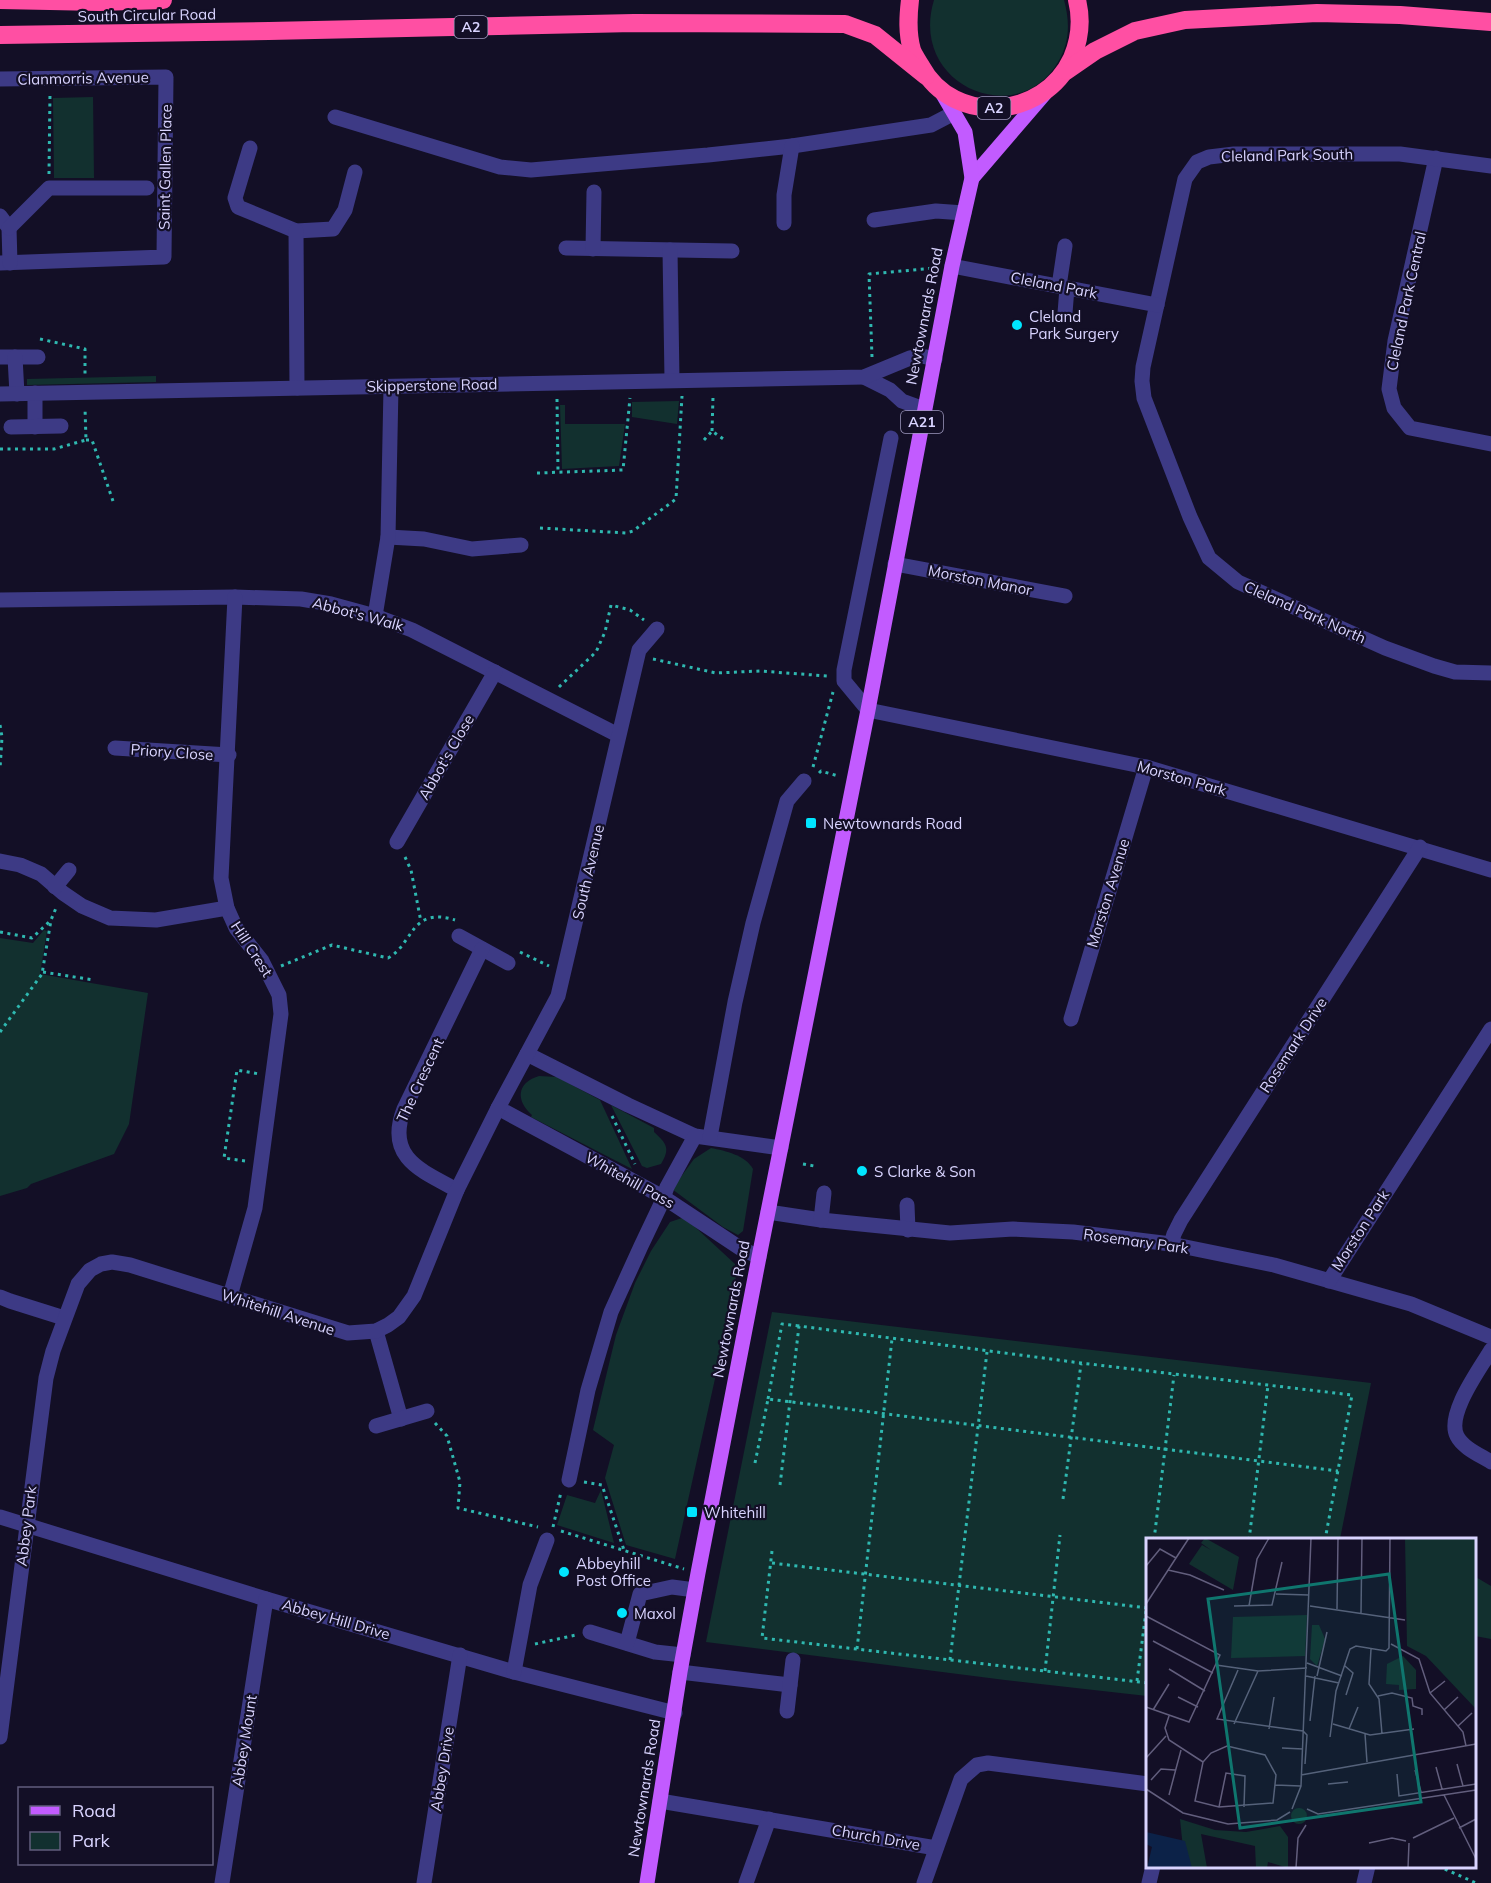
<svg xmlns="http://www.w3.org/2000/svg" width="1491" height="1883" viewBox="0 0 1491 1883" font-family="Mulish,sans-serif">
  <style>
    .green { fill: #12302f }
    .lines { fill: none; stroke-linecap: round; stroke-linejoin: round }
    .path { stroke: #2fb8b0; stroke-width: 3; stroke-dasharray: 3 4.5; stroke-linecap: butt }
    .minor { stroke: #3d3a85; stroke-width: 15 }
    .major { stroke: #c25bff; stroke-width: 15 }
    .highway { stroke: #ff4fa3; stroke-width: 18 }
    .poi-dot { fill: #00e5ff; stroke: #130f26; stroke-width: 2 }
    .labels { text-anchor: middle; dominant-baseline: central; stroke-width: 4.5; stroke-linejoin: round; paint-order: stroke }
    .shield { fill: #130f26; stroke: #9e99be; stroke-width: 1.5 }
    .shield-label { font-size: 14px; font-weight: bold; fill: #d9d4ff }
    .street-label { font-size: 15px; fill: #d9d4ff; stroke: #130f26 }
    .poi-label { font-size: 15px; fill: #d9d4ff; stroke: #130f26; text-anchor: start }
    .inset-road { fill: none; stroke: #625e7d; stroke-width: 1.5 }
    .view { fill: #0f766e; fill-opacity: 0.15; stroke: #0f766e; stroke-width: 3 }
    .inset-edge { fill: none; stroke: #d9d4ff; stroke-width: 3 }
  </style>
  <rect width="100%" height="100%" fill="#130f26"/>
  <g class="green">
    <path d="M934 0H1064C1070 22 1070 42 1058 62 1018 131 908 86 934 0Z"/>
    <polygon points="93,97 94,178 54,178 53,98"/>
    <polygon points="156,376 156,382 27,385 27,379"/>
    <polygon points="679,401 677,424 632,417 632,402"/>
    <polygon points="560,405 565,405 565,424 625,424 619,466 562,469"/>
    <polygon points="44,930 47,931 40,974 148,993 129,1124 114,1154 31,1184 27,1188 0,1196 0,938 33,943"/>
    <path d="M539 1076 557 1077 600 1100 632 1169 531 1117 532 1115C516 1101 516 1083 539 1076Z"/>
    <path d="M611 1105 654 1128V1132C666 1143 671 1148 661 1164L647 1168 642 1166Z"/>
    <path d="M711 1148C726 1151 745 1155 753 1169L743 1231 738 1235 723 1227 672 1189 694 1159Z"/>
    <polygon points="682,1218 694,1226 735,1264 736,1284 675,1559 626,1545 605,1478 614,1445 593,1430 616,1335 635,1283 651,1251 670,1222"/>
    <polygon points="772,1312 1371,1383 1340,1539 1148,1540 1147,1696 1005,1680 706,1642"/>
    <polygon points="601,1490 614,1543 557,1525 567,1495 595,1503"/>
    <polygon points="1474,1576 1491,1586 1491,1639 1475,1636"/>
  </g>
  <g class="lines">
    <g class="path">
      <polyline points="49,174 50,93"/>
      <polyline points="40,339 85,349 85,378"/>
      <polyline points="872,357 869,274 935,268"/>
      <polyline points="557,399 558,472"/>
      <polyline points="712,431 713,397"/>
      <polyline points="86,440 92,440 114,504"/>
      <polyline points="704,440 712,431 726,441"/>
      <polyline points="0,449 54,449 86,440 85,408"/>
      <polyline points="537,473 623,470 630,398"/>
      <polyline points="540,528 626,533 633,531 676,499 682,396"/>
      <polyline points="653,659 716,673 760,671 827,676"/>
      <polyline points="559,687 596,652 605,632 611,605 630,610 644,620"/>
      <polyline points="0,725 2,737 0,769"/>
      <polyline points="813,767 833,692"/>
      <polyline points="819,773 821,771 838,776"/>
      <polyline points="405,857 411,870 421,922"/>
      <polyline points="0,932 32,938 49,922"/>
      <polyline points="520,952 549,966"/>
      <path d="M281 966 332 945 388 958C414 944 410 906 455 920"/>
      <polyline points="43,972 94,980"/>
      <polyline points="0,1032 42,974 51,920 56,908"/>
      <polyline points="612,1116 635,1164"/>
      <polyline points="245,1161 224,1158 237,1070 259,1074"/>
      <polyline points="803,1164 814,1166"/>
      <polyline points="768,1399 782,1324 799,1326"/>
      <polyline points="435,1423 447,1436 460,1482 458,1508 538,1527"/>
      <polyline points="755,1463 768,1399 1338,1471"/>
      <polyline points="584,1482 602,1485 624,1550"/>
      <polyline points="780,1485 799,1326 1081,1363 1352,1395 1325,1540"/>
      <polyline points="1063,1499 1081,1364"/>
      <polyline points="553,1527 561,1492"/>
      <polyline points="561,1531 684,1569"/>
      <polyline points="1154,1540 1174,1375"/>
      <polyline points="1249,1540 1268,1385"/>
      <polyline points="772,1551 762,1638 1148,1683"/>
      <polyline points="772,1563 1148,1608"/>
      <polyline points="535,1644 576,1635"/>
      <polyline points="857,1649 892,1339"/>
      <polyline points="950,1660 987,1352"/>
      <polyline points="1045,1671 1060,1535"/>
      <polyline points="1137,1681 1148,1596"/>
      <polyline points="1438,1866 1476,1883"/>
    </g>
    <g class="minor">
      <polyline points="0,79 166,77 164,257 0,263"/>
      <polyline points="335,117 500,167 531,170 708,155 792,146 931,125 954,113"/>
      <polyline points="250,148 235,198 238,207 296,231 333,229 345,210 355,172"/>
      <polyline points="1436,158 1395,341 1389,389 1394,408 1410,428 1491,444"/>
      <polyline points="1491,166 1400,154 1234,154 1209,157 1197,162 1185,179 1143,367 1142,381 1144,398 1190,517 1209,558 1238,582 1385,648 1434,666 1455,672 1491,673"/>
      <polyline points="0,216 9,228 10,263"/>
      <polyline points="874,220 936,211 964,213"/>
      <polyline points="784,223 784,195 792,146"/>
      <polyline points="9,228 49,188 147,188"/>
      <polyline points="296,231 297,388"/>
      <polyline points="566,248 732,251"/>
      <polyline points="593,249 594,192"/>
      <polyline points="670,250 672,380"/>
      <polyline points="952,266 1157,305"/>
      <polyline points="1059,286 1065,246"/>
      <polyline points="1065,313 1067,288"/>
      <polyline points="0,357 38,357"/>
      <polyline points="15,357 17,394"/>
      <polyline points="864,377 890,390 902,401 924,409"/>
      <polyline points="35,393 35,427"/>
      <polyline points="0,394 864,377 910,358 922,356 935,359"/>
      <polyline points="11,427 61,426"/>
      <polyline points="891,438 844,670 844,681 868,710 1146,767 1491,870"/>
      <polyline points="388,537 424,539 472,549 521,545"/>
      <polyline points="895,564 1065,596"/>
      <polyline points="0,600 235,597 301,599 331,604 375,616 412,630 618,735"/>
      <polyline points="375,616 388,537 391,387"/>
      <polyline points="115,748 229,755"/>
      <polyline points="397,842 495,672"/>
      <polyline points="0,861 20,865 41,874 63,893 82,906 110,918 156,920 227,908"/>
      <polyline points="55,887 69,870"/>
      <polyline points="459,936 508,963"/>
      <polyline points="1071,1019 1146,767"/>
      <polyline points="527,1054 628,1105 695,1136 781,1148"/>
      <polyline points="498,1108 663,1197 740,1248 759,1257"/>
      <polyline points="710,1137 735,1002 753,923 787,801 804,781"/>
      <path d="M457 1190C422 1171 385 1158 404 1109L482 949"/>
      <polyline points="907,1205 908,1230"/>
      <polyline points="768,1212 821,1220 950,1233 1013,1229 1073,1232 1171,1244 1274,1265 1411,1304 1491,1337"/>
      <polyline points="821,1220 824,1193"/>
      <polyline points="1171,1244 1174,1234 1181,1220 1420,847"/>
      <polyline points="1329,1281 1491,1029"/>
      <polyline points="230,1296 255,1208 281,1014 279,995 262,961 236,928 227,908 221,878 235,597"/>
      <polyline points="0,1297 10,1301 64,1318"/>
      <polyline points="376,1331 401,1419"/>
      <path d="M1491 1350C1480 1369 1446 1414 1457 1436 1463 1448 1480 1455 1491 1462"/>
      <polyline points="376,1426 427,1411"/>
      <polyline points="569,1480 588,1390 611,1312 641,1246 661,1204 667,1187 695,1136"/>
      <polyline points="0,1517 266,1599 514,1672 675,1713"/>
      <polyline points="590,1632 655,1652 683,1655"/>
      <polyline points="627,1643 640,1594 672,1587 695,1590"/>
      <polyline points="514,1672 530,1585 547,1540"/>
      <polyline points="680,1672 790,1685"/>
      <polyline points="787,1711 793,1660"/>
      <polyline points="0,1737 46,1378 53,1351 78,1284 90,1270 101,1264 112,1262 130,1265 348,1333 376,1331 388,1325 399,1317 414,1296 457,1190 498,1108 558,996 639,650 657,629"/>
      <polyline points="660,1801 936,1848"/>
      <polyline points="222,1883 266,1599"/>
      <polyline points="424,1883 460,1655"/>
      <polyline points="746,1883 769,1819"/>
      <polyline points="924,1883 961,1779 977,1765 988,1763 1148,1784"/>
      <polyline points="1149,1883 1153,1866"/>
      <polyline points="1364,1883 1368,1866"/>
    </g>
    <g class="major">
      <polyline points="972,178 1045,93"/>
      <polyline points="647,1883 680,1672 698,1573 759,1257 868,710 952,266 972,178 965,132 941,91"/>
    </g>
    <g class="highway">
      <polyline points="0,0 99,2 163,0"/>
      <path d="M910 0C908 17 907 33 912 50 914 55 918 61 921 66 954 127 1044 119 1072 58 1080 39 1082 20 1077 0"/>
      <polyline points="0,35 269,31 634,23 845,24 875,35 926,76"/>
      <polyline points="1066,71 1095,51 1135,31 1185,20 1317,13 1400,15 1491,22"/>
    </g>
  </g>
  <g class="poi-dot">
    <circle cx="1017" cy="325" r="6"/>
    <rect x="805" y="817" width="12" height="12" rx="3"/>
    <circle cx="862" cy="1171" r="6"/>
    <rect x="686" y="1506" width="12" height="12" rx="3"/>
    <circle cx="564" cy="1572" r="6"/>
    <circle cx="622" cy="1613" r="6"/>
  </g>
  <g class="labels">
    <g class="shield">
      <rect x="454.5" y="16" width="33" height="22" rx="4.5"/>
      <rect x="977.5" y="97" width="33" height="22" rx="4.5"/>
      <rect x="901" y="411" width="42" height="22" rx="4.5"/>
    </g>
    <g class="shield-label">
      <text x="471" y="27">A2</text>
      <text x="994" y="108">A2</text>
      <text x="922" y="422">A21</text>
    </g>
    <g class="street-label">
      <text transform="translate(147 15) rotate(-1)">South Circular Road</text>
      <text transform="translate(83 78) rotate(-1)">Clanmorris Avenue</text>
      <text transform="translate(1287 155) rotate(-1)">Cleland Park South</text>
      <text transform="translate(165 167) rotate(-89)">Saint Gallen Place</text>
      <text transform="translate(1054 285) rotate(11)">Cleland Park</text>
      <text transform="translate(1406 301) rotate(-78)">Cleland Park Central</text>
      <text transform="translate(924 316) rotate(-79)">Newtownards Road</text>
      <text transform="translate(432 385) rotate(-1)">Skipperstone Road</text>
      <text transform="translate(980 580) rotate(11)">Morston Manor</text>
      <text transform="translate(1305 612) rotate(24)">Cleland Park North</text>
      <text transform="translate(358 614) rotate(15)">Abbot's Walk</text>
      <text transform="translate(172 752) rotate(4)">Priory Close</text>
      <text transform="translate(446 757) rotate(-60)">Abbot's Close</text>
      <text transform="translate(1182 778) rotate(16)">Morston Park</text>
      <text transform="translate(588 872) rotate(-77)">South Avenue</text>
      <text transform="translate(1108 893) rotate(-73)">Morston Avenue</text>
      <text transform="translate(252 949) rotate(57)">Hill Crest</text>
      <text transform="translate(1293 1045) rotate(-57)">Rosemark Drive</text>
      <text transform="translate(420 1080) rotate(-65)">The Crescent</text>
      <text transform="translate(630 1180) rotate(29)">Whitehill Pass</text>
      <text transform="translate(1360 1230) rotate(-57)">Morston Park</text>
      <text transform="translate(1136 1241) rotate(8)">Rosemary Park</text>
      <text transform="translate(731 1309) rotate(-79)">Newtownards Road</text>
      <text transform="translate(278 1312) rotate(18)">Whitehill Avenue</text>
      <text transform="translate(26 1526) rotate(-83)">Abbey Park</text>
      <text transform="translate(336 1619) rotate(16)">Abbey Hill Drive</text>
      <text transform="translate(244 1741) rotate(-81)">Abbey Mount</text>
      <text transform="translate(442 1769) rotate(-81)">Abbey Drive</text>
      <text transform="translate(644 1788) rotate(-81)">Newtownards Road</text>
      <text transform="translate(876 1837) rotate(10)">Church Drive</text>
    </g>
    <g class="poi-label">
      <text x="1029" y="316">Cleland<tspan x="1029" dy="17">Park Surgery</tspan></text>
      <text x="823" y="823">Newtownards Road</text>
      <text x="874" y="1171">S Clarke &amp; Son</text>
      <text x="704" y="1512">Whitehill</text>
      <text x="576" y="1563">Abbeyhill<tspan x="576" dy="17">Post Office</tspan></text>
      <text x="634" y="1613">Maxol</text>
    </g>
  </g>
  <g transform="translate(1146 1538)">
    <rect width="330" height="330" fill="#130f26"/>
    <path d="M59 0 93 19 87 52 43 26 56 7 65 12 55 5ZM259 0H330V171L280 118 261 108ZM161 77 159 118 85 120 87 79ZM166 87H173L179 101 171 128 164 121ZM257 118 270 132V151L253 152V147L240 146 241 126ZM145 278a8 8 0 1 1 16 0a8 8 0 1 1-16 0ZM34 281 69 292 100 294 134 288 142 299V330L122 324 121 330H110L109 308 55 296 61 330H39Z" fill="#12302f"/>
    <path d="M0 294 39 303 46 330H1L6 309 0 306Z" fill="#0c2248"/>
    <path class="inset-road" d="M0 28 14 11 30 20M22 32 44 37 78 52M130 56 163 57M0 66 43 0M88 68 126 67 136 24M103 68 111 21 123 0M164 68 259 82M191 71 192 0M215 75 216 0M0 78 74 117 43 184 0 169M7 103 67 135M245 106 273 121 284 155 317 194 320 208M225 111 223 146 233 161 236 196M161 125 196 138M70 127 112 133 161 130M199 128 207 135 200 157M23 131 59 153M92 132 71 181 157 193 161 197 159 226M160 138 193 145M171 138 181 94M284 155 299 143M232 158 246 155 266 160 267 168 276 171V177M32 159 52 169M7 172 23 146M298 172 312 159M23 178 19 190 23 202 57 224M164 183 169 138M88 186 112 133M187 186 224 197 268 191M312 188 326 175M123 191 128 159M203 191 212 169M219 196 221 224M184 199 190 153 204 111 210 108 240 113 243 110 244 0M81 208 119 217 130 237 127 265 73 269 49 263 57 224 65 215ZM136 210 157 211M0 220 20 198M311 226 317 248M290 229 296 251M269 232 275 254M251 236 253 258 330 246M155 237 330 206M5 242 15 231 29 232M182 246 202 244M129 247 155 248M0 251 37 275 82 286 131 282 144 274M23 257 35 212M298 257 330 321M73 269 80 235 99 238 98 269M146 271 155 248 165 0M161 271 172 276 330 252M313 290 330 281M267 300 308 280M223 305 246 300 260 303M150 330 152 300 160 287M262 330 263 305"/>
    <path class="view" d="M243 36 275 264 94 290 62 61Z"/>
    <rect width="330" height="330" class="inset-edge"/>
  </g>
  <rect x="18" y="1787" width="195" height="78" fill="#130f26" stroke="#625e7d" stroke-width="1.5"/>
  <rect x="30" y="1806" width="30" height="9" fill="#c25bff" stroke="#625e7d" stroke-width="1.5"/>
  <text x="72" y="1817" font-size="18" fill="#d9d4ff">Road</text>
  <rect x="30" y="1832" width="30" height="18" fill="#12302f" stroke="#625e7d" stroke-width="1.5"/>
  <text x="72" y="1847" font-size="18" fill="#d9d4ff">Park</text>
</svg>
